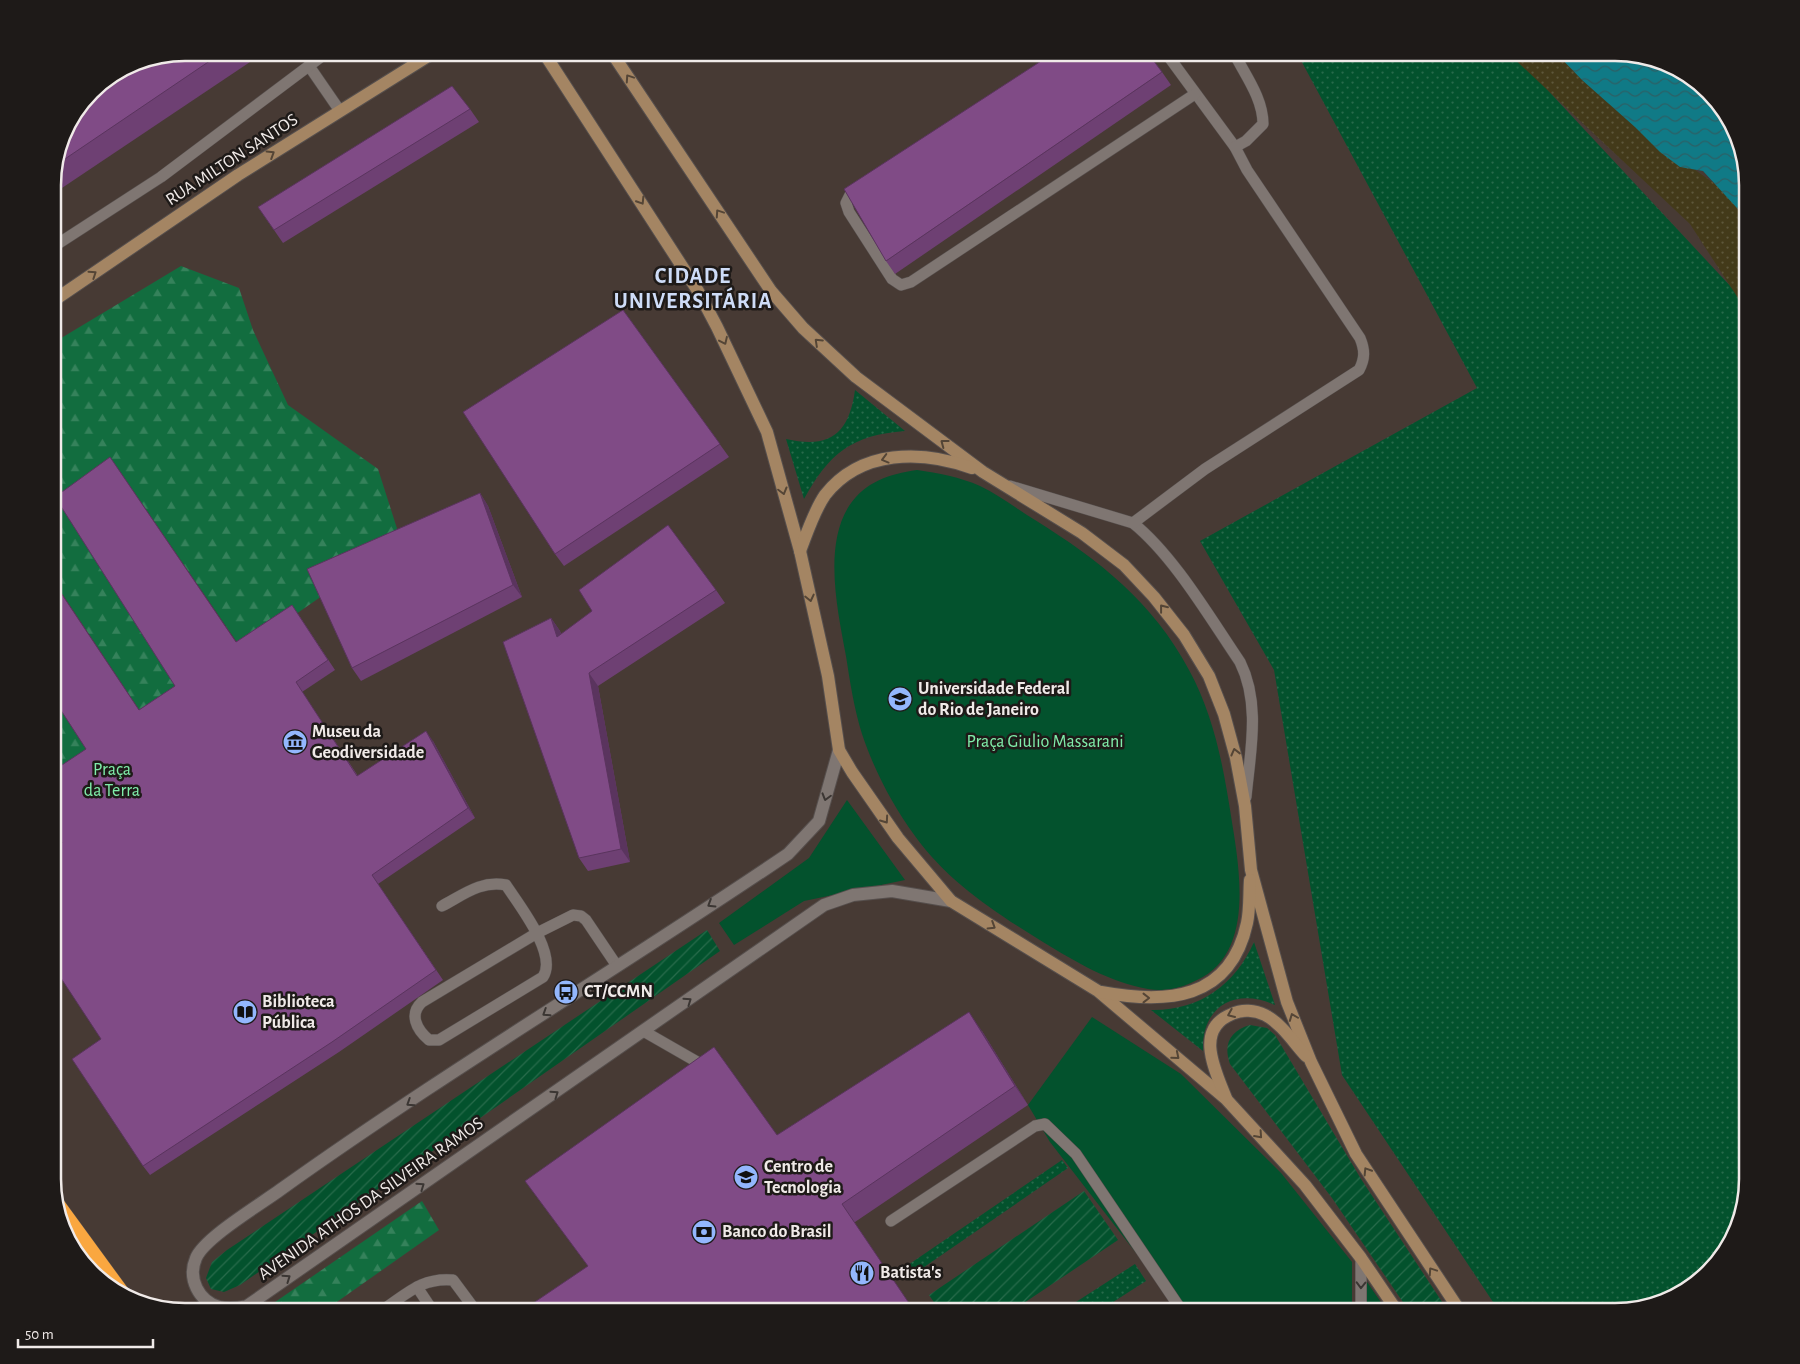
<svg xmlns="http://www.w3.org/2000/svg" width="1800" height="1364" viewBox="0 0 1800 1364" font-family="'Alegreya Sans',sans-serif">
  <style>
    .built { fill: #473a34 }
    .grass { fill: url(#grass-dots) }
    .forest { fill: url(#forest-firs) }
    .sand { fill: url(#sand-dots) }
    .park { fill: #03522d }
    .garden { fill: url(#garden-furrows) }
    .water { fill: url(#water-waves) }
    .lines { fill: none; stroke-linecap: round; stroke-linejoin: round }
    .lane-casing { stroke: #564f4d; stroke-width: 12 }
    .street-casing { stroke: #564f4d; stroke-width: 14 }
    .secondary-casing { stroke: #564f4d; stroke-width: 14 }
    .highway-casing { stroke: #564f4d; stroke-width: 16 }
    .lane { stroke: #7f7672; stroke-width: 11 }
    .street { stroke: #7f7672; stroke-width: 12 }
    .secondary { stroke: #a48563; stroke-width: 12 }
    .highway { stroke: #faa740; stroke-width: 15 }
    .wall { fill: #6e4073 }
    .shaded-wall { fill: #5a345e }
    .building { fill: #804b86; stroke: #5a345e }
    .oneway { stroke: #544536 }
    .oneway2 { stroke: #3b3633 }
    .labels { text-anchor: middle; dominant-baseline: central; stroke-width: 5; stroke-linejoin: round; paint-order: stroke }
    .street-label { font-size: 18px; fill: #f0eae8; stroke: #1e1a18 }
    .poi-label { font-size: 18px; font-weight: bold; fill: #f0eae8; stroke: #1e1a18; text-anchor: start }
    .park-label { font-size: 18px; fill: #80edaa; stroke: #1e1a18 }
    .district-label { font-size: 22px; font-weight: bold; letter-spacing: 1px; fill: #cedcf7; stroke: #1e1a18 }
    .rim { fill: none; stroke: #f0eae8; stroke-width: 2.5 }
  </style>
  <defs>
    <pattern id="grass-dots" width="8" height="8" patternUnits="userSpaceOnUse" patternTransform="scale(1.25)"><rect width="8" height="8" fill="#03522d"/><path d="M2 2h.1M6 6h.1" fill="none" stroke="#286b4b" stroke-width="1.8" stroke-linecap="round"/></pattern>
    <pattern id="forest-firs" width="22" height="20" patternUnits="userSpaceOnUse" patternTransform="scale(1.25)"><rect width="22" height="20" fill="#126d3f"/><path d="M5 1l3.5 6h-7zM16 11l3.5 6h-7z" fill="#35825b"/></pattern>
    <pattern id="sand-dots" width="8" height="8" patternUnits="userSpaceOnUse" patternTransform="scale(1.25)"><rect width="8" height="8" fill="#433a1a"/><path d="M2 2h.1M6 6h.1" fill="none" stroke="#5e573b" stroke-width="1.8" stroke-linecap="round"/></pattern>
    <pattern id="garden-furrows" width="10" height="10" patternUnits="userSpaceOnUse" patternTransform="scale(1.25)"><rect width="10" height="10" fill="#03522d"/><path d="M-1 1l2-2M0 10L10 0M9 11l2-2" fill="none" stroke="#286b4b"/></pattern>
    <pattern id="water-waves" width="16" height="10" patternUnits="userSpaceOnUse" patternTransform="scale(1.25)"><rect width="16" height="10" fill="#107a86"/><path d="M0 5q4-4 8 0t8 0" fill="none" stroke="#2c6066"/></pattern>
  </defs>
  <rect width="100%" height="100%" fill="#39312d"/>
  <polygon class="built" points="185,53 1556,53 1680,167 1703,171 1747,219 1747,1179 1740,1222 1720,1260 1673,1298 1615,1311 185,1311 142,1304 104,1284 66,1238 53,1187 53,176 66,127 98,86 135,63"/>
  <g class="grass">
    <polygon points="1297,53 1513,53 1747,304 1747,1179 1740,1222 1720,1260 1673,1298 1615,1311 1499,1311 1342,1075 1274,670 1200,541 1477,388"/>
    <path d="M855 390 905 431C852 435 829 453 804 499L786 439C830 449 849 434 855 390Z"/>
    <path d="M1254 942 1275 1005C1236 987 1201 1006 1203 1051L1151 1010C1199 1011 1235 985 1254 942Z"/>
    <polygon points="1062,1160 1068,1168 914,1274 908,1265"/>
    <polygon points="1135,1264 1146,1281 1099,1311 1062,1311"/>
  </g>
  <g class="forest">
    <polygon points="181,266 239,288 253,330 288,405 378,469 401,541 243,651 117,467 182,696 146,720 53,580 53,343"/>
    <polygon points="53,698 93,759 53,785"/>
    <polygon points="422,1201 439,1230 324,1311 262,1311"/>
  </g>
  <polygon class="sand" points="1508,53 1563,53 1635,127 1743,204 1747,209 1747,312 1690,224"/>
  <g class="park">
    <path d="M917 470C938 473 960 477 980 486 999 495 1017 509 1035 520 1099 560 1153 602 1189 670 1214 716 1223 765 1231 816 1239 866 1256 953 1197 980 1181 988 1166 992 1148 989 1109 982 1076 962 1043 942 996 913 948 882 915 836 893 806 874 770 862 734 854 708 850 682 846 656 838 612 823 547 849 506 865 482 889 474 917 470Z"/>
    <polygon points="847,800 905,880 804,901 734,945 719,923 809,858"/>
    <polygon points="1092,1017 1181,1074 1281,1173 1352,1262 1352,1311 1181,1311 1050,1142 1028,1105"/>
    <polygon points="1367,1282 1387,1311 1366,1311"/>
  </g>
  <g class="garden">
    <polygon points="707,930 720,951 240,1285 224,1292 211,1289 206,1278 212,1262 227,1250"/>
    <path d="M1250 1025 1267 1028 1275 1035 1361 1179 1448 1311H1409L1332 1198 1230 1064C1223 1044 1230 1031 1250 1025Z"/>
    <polygon points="1084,1191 1118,1240 1012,1311 940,1311 929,1295"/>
  </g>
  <polygon class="water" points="1556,53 1615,53 1658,60 1696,80 1734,126 1747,185 1747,219 1703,171 1680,167 1660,152 1635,127 1582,80"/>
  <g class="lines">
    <defs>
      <g id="lane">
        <polyline points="1166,53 1235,147"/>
        <polyline points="309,66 340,111"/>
        <polyline points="858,188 851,193 846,203 849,212 892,279 901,285 911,282 1195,94"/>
        <polyline points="53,247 161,177 326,53"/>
        <path d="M1010 486 1133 523C1174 556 1210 618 1240 662 1261 704 1250 753 1246 797"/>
        <path d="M1133 523 1205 469 1359 370C1365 359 1365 350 1360 338L1247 170 1235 147 1246 141 1263 124C1263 98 1245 75 1234 53"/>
        <path d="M442 906C463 895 481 880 506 885 519 905 558 954 543 977L439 1040H429C416 1029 409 1014 422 1002L537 933 573 915 581 916 586 920 617 966"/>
        <polyline points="645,1032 706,1067"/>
        <polyline points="891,1221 1035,1126 1045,1124 1076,1154 1182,1311"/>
        <polyline points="417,1287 433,1311"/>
        <path d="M381 1311C406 1295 421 1277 453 1280L476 1311"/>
        <polyline points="1361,1311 1361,1258"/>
      </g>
      <path id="street" d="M839 750 819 821 788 854C620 968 445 1072 280 1190 261 1204 204 1238 196 1258 187 1279 199 1301 219 1307 229 1309 238 1308 247 1306L824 905 853 895 892 891 951 901"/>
      <g id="secondary">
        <polyline points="544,53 698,291 717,327 767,432 800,551 828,676 839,750 852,772 898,838 951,901 1098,991 1226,1099 1305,1185 1361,1258 1397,1311"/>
        <polyline points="612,53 771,291 803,328 856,377 983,472 1082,533 1124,565 1154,597 1184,635 1209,676 1224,714 1236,758 1245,806 1251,870 1287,1002 1311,1062 1356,1154 1460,1311"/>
        <polyline points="53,301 238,175 433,53"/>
        <path d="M800 551C807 533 814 511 825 495 861 449 922 450 972 468"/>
        <path d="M1101 992C1166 1004 1230 1001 1247 923 1250 909 1249 894 1250 880"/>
        <path d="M1226 1098C1215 1070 1194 1029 1232 1014 1242 1009 1255 1010 1265 1015 1281 1023 1294 1043 1306 1056"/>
      </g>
      <polyline id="highway" points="57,1204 122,1293"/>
    </defs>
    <use href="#lane" class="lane-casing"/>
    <use href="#street" class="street-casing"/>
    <use href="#secondary" class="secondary-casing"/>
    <use href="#highway" class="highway-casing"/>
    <use href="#lane" class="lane"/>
    <use href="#street" class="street"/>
    <use href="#secondary" class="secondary"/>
    <use href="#highway" class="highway"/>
  </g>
  <g class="wall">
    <polygon points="185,52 265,52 53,194 53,176 66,127"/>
    <polygon points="1162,72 1171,85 895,274 886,261"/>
    <polygon points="470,109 479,122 283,243 258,207"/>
    <polygon points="623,310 729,457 564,566 555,554"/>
    <polygon points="480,493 488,506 522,597 361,681 352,668"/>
    <polygon points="716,590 725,603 598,686 630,862 588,871 579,858 551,618 560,631 561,634"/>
    <polygon points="292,605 335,670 302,692 358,776 433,741 475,818 378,884 443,980 339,1052 150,1175 143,1166 101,1039 62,843 86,749 139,710 175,686 236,642"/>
    <polygon points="982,1031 1028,1105 855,1222 588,1266 525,1181 777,1135"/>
  </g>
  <g class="shaded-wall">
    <polygon points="480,493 488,506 522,597 513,585"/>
    <polygon points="551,618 560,631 566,650 557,637"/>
    <polygon points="589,673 598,686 630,862 621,849"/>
    <polygon points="426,731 433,741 475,818 468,808"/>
    <polygon points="969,1012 982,1031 1028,1105 1015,1086"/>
  </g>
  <g class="building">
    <polygon points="185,52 223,52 56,165 66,127 98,86 135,63"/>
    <polygon points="1055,52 1147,52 1162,72 886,261 844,189"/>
    <polygon points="452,86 470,109 274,230 258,207"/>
    <polygon points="623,310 720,444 555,554 463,412"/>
    <polygon points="110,457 236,642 292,605 328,660 296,682 357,776 426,731 468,808 372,875 436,970 332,1042 143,1166 72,1059 101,1039 53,966 53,849 62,843 53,829 53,771 86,749 53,698 53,581 139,710 175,686 55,497"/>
    <polygon points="480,493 513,585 352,668 307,569"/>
    <polygon points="668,525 716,590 589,673 621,849 579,858 503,642 551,618 557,637 592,611 579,590"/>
    <polygon points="969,1012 1015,1086 842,1204 915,1312 520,1312 588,1266 525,1181 714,1047 777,1135"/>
  </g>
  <defs><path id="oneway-chevron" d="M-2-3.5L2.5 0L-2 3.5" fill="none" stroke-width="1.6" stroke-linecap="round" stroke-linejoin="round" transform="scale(1.25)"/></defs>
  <g class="oneway">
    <use href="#oneway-chevron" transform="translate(629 78) rotate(-124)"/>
    <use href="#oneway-chevron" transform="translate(271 154) rotate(-32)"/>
    <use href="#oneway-chevron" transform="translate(641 201) rotate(58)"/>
    <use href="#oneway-chevron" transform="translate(719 213) rotate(-124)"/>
    <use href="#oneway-chevron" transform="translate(93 274) rotate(-34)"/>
    <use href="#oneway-chevron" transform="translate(724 341) rotate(65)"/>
    <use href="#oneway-chevron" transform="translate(818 342) rotate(-137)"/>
    <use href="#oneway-chevron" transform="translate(944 443) rotate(-143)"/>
    <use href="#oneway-chevron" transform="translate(885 459) rotate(165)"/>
    <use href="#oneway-chevron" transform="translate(783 491) rotate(75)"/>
    <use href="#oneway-chevron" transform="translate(810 598) rotate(77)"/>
    <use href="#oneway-chevron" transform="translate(1163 608) rotate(-128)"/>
    <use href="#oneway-chevron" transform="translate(1235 752) rotate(-104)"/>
    <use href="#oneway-chevron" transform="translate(885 820) rotate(55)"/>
    <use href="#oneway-chevron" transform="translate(992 926) rotate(32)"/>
    <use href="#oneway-chevron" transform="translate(1146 998)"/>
    <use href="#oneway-chevron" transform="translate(1231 1014) rotate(157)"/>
    <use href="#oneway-chevron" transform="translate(1293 1017) rotate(-111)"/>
    <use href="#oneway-chevron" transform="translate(1176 1056) rotate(40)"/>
    <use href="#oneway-chevron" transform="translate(1259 1135) rotate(48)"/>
    <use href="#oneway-chevron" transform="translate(1367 1171) rotate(-122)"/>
    <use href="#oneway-chevron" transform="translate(1432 1271) rotate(-124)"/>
  </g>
  <g class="oneway2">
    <use href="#oneway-chevron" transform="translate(826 797) rotate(106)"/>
    <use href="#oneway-chevron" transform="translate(711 904) rotate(148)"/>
    <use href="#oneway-chevron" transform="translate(688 1001) rotate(-35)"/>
    <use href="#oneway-chevron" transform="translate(546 1013) rotate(147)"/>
    <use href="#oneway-chevron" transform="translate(555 1094) rotate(-35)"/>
    <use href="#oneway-chevron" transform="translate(410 1103) rotate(147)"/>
    <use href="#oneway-chevron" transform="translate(421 1186) rotate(-35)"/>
    <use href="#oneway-chevron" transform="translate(287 1278) rotate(-35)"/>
    <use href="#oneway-chevron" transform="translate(1361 1285) rotate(91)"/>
  </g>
  <defs>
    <symbol id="university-disc" viewBox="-11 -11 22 22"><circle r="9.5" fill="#93b7fd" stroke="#1e1a18"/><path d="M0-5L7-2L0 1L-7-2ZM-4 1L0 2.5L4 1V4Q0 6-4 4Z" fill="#111"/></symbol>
    <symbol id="museum-disc" viewBox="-11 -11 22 22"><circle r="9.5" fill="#93b7fd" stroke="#1e1a18"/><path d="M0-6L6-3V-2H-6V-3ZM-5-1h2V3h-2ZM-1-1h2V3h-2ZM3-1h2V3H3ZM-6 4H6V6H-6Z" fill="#111"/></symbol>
    <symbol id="bus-disc" viewBox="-11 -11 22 22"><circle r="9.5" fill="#93b7fd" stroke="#1e1a18"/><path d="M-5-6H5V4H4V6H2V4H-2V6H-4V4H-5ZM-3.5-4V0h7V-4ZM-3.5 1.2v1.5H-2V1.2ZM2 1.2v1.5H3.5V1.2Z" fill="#111"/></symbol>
    <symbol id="library-disc" viewBox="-11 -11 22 22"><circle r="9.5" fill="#93b7fd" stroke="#1e1a18"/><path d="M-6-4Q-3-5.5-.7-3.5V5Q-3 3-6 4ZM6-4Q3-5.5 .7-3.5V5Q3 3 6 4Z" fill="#111"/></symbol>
    <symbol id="bank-disc" viewBox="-11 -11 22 22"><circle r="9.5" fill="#93b7fd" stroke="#1e1a18"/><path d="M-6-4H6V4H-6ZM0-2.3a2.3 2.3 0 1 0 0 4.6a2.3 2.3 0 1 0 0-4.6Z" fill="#111"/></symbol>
    <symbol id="restaurant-disc" viewBox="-11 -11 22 22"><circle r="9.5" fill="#93b7fd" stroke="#1e1a18"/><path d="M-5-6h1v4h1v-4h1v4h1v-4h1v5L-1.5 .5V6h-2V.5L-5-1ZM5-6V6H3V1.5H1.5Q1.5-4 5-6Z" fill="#111"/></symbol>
  </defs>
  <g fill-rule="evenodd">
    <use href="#university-disc" x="886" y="685" width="28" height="28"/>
    <use href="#museum-disc" x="281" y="728" width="28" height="28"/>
    <use href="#bus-disc" x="552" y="978" width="28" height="28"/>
    <use href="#library-disc" x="231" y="998" width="28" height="28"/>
    <use href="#university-disc" x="732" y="1163" width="28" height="28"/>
    <use href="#bank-disc" x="690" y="1218" width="28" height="28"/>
    <use href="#restaurant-disc" x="848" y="1259" width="28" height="28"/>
  </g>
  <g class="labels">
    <g class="street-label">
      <text transform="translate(232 160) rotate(-33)">RUA MILTON SANTOS</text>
      <text transform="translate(371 1199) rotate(-35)">AVENIDA ATHOS DA SILVEIRA RAMOS</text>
    </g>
    <g class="poi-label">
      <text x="918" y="689">Universidade Federal<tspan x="918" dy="21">do Rio de Janeiro</tspan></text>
      <text x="312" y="732">Museu da<tspan x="312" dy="21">Geodiversidade</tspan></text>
      <text x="584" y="992">CT/CCMN</text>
      <text x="262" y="1002">Biblioteca<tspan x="262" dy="21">Pública</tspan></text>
      <text x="764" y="1167">Centro de<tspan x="764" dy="21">Tecnologia</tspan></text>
      <text x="722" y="1232">Banco do Brasil</text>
      <text x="880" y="1273">Batista's</text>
    </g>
    <g class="park-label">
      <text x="1045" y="742">Praça Giulio Massarani</text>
      <text x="112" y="770">Praça<tspan x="112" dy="21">da Terra</tspan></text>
    </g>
    <g class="district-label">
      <text x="693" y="276">CIDADE<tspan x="693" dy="25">UNIVERSITÁRIA</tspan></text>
    </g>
  </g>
  <path d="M0 0H1800V1364H0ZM185 61H1615A124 124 0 0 1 1739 185V1179A124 124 0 0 1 1615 1303H185A124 124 0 0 1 61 1179V185A124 124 0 0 1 185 61Z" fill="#1e1a18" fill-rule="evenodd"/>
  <path class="rim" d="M185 61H1615A124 124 0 0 1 1739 185V1179A124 124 0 0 1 1615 1303H185A124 124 0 0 1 61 1179V185A124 124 0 0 1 185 61Z"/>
  <path d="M18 1339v8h135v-8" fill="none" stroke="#f0eae8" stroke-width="2.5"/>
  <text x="25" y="1339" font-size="15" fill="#f0eae8" stroke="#1e1a18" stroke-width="4" paint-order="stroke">50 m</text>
</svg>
